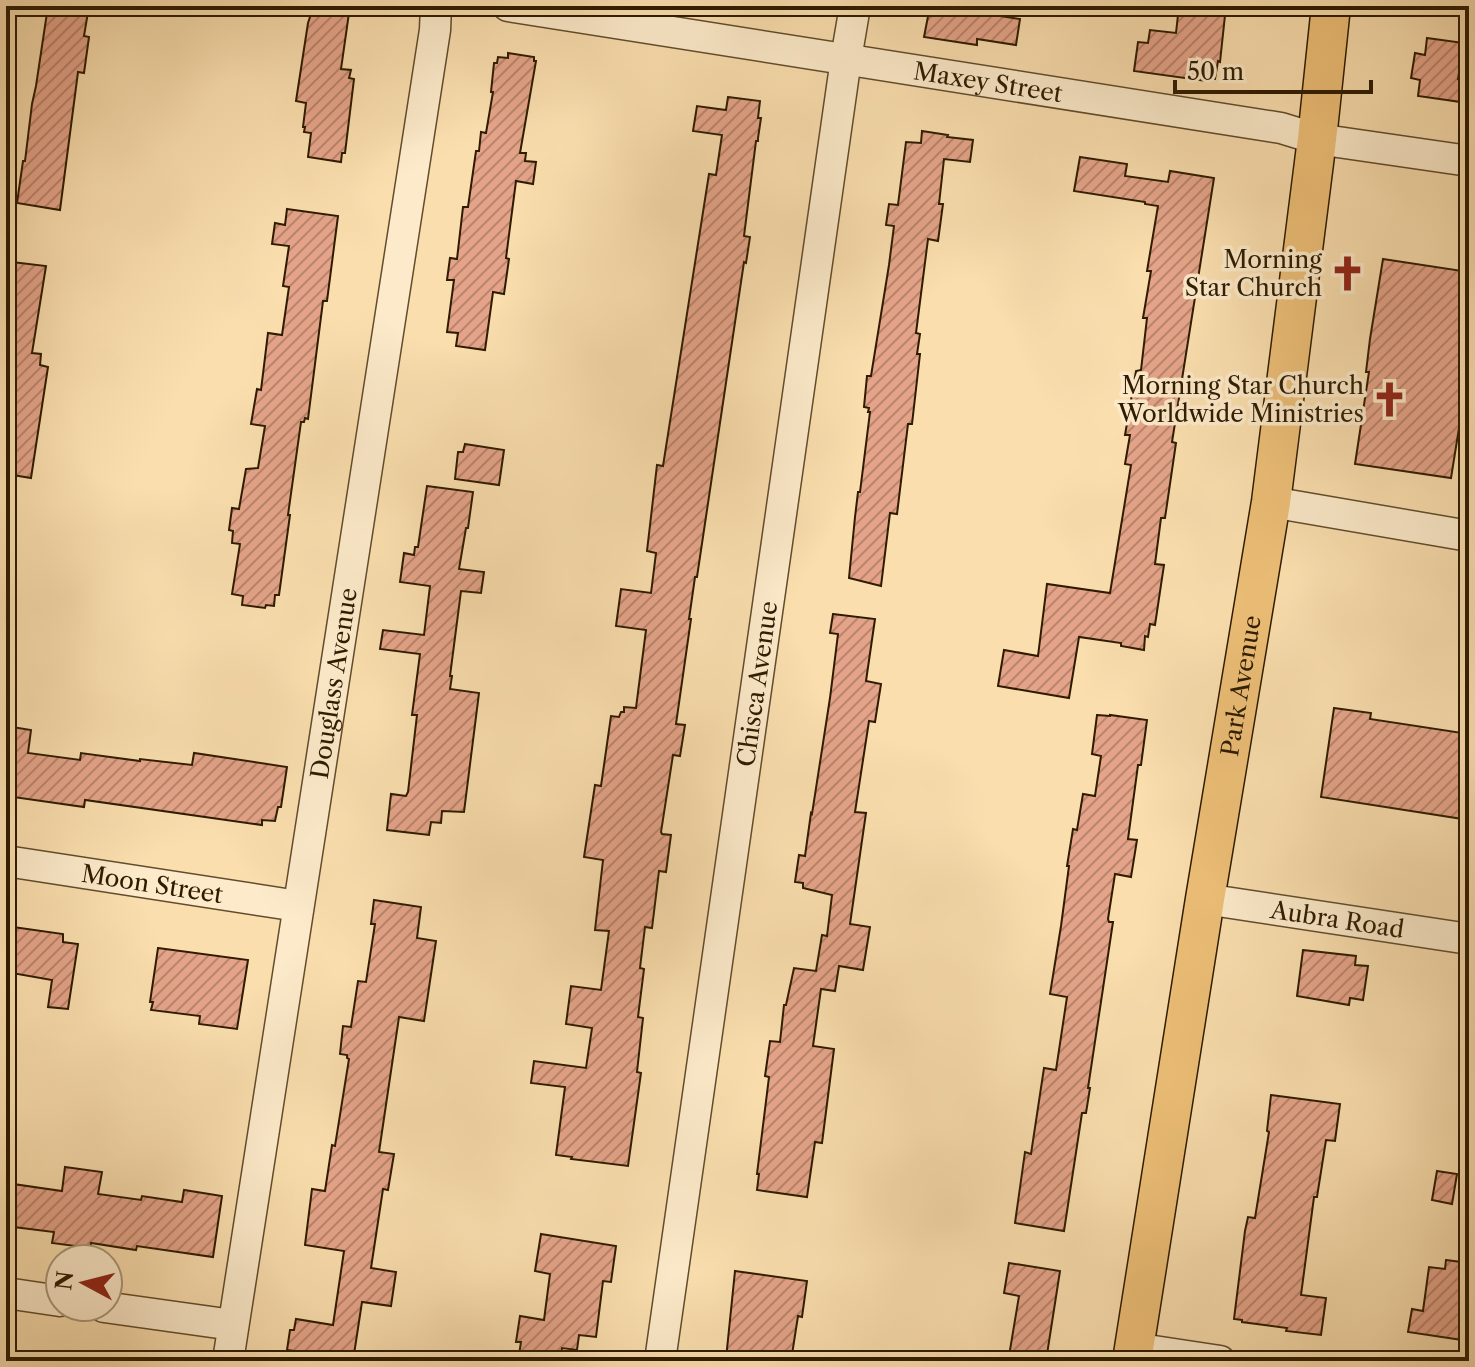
<svg xmlns="http://www.w3.org/2000/svg" width="1475" height="1367" viewBox="0 0 1475 1367" font-family="'Libre Caslon Text',serif">
  <style>
    .building { fill: url(#building-hatch); stroke: #2e1b00; stroke-width: 2 }
    .lines { fill: none; stroke-linecap: round; stroke-linejoin: round }
    .minor-casing { stroke: #614c2c; stroke-width: 33 }
    .major-casing { stroke: #2e1b00; stroke-width: 41 }
    .minor { stroke: #fceaca; stroke-width: 30 }
    .major { stroke: #edbf77; stroke-width: 38 }
    .labels { text-anchor: middle; dominant-baseline: central; stroke-width: 7; stroke-linejoin: round; paint-order: stroke }
    .street-label { font-size: 24px; fill: #2e1b00; stroke: #fceaca }
    .poi-label { font-size: 24px; fill: #2e1b00; stroke: #fceaca; text-anchor: end }
  </style>
  <defs>
    <pattern id="building-hatch" width="6" height="6" patternUnits="userSpaceOnUse" patternTransform="scale(2)"><rect width="6" height="6" fill="#e5a489"/><path d="M-1 1l2-2M0 6l6-6M5 7l2-2" fill="none" stroke="#ba856e"/></pattern>
  </defs>
  <rect width="100%" height="100%" fill="#fadeae"/>
  <filter id="stains"><feTurbulence type="fractalNoise" baseFrequency=".0025" numOctaves="4"/><feColorMatrix values="0 0 0 0 .2 0 0 0 0 .09 0 0 0 0 .02 0 0 0 .5 -.17"/></filter>
  <radialGradient id="worn" r=".72"><stop offset=".6" stop-color="#630" stop-opacity="0"/><stop offset="1" stop-color="#630" stop-opacity=".3"/></radialGradient>
  <g class="building">
    <polygon points="48,6 89,6 84,36 89,37 84,73 78,72 60,210 17,203 23,161 25,161 32,104 36,86"/>
    <polygon points="319,6 350,6 341,69 351,70 349,78 354,79 345,153 342,153 341,162 308,157 311,133 304,132 305,127 303,127 306,103 296,101 308,23 311,14 318,16"/>
    <polygon points="930,6 962,6 994,10 993,15 1020,19 1016,45 977,39 977,45 924,37"/>
    <polygon points="1179,6 1226,6 1220,62 1218,61 1215,79 1207,78 1206,81 1134,71 1138,42 1148,43 1150,30 1176,33"/>
    <polygon points="1427,38 1464,43 1458,79 1464,80 1461,102 1418,96 1420,80 1411,78 1415,53 1425,55"/>
    <polygon points="508,53 534,57 534,61 536,61 520,153 526,153 525,161 536,162 533,184 516,181 506,258 509,259 504,294 493,292 485,350 456,346 458,333 447,332 454,280 447,280 450,258 457,259 463,207 468,207 476,151 479,151 481,132 486,133 493,92 491,92 494,63 497,63 498,57 508,58"/>
    <polygon points="728,97 760,101 758,118 761,118 758,138 758,141 756,141 744,236 750,237 746,263 744,262 697,577 695,577 689,619 691,619 676,724 685,725 680,756 673,755 661,832 662,834 671,835 666,872 659,871 652,928 645,927 640,968 644,969 638,1017 643,1018 637,1072 641,1073 628,1166 571,1159 572,1157 556,1155 565,1087 531,1083 534,1061 586,1068 592,1028 566,1024 571,986 601,990 609,931 595,930 603,860 584,857 595,785 601,786 611,716 619,717 621,712 624,712 624,707 636,708 646,630 616,626 621,589 651,593 656,553 647,551 657,465 663,466 709,174 716,175 722,135 693,131 697,106 726,110"/>
    <polygon points="922,131 948,135 947,137 973,140 970,162 944,159 939,204 943,204 938,241 928,239 916,333 920,334 917,354 920,354 912,424 908,424 897,514 890,513 881,586 849,578 855,517 858,492 860,492 870,412 868,412 869,408 864,407 867,376 871,376 889,265 894,226 886,225 889,204 898,205 906,142 921,143"/>
    <polygon points="1080,157 1127,164 1125,176 1168,182 1170,171 1214,178 1172,442 1176,443 1165,518 1161,518 1155,564 1164,565 1155,625 1150,624 1148,637 1145,636 1144,650 1121,646 1121,643 1079,637 1069,698 998,686 1004,650 1038,656 1047,584 1110,593 1131,465 1125,464 1130,435 1125,435 1136,371 1141,370 1147,318 1143,318 1151,271 1147,271 1158,206 1145,204 1145,202 1074,191"/>
    <polygon points="287,209 338,216 327,301 323,301 308,419 305,418 304,422 301,422 288,515 290,515 279,595 275,595 274,606 266,605 265,608 242,605 243,596 232,594 240,544 232,543 233,531 229,530 232,508 239,509 246,469 258,468 265,426 251,424 257,389 261,390 268,333 282,335 289,287 283,286 289,246 272,244 275,223 285,225"/>
    <polygon points="1383,259 1469,272 1469,414 1467,429 1459,428 1451,478 1355,464 1369,372 1366,372 1370,339"/>
    <polygon points="12,262 46,266 32,353 41,354 40,365 48,367 31,478 6,474 6,417 10,380 6,380 6,276 10,277"/>
    <polygon points="465,444 504,450 499,485 455,479 458,452 463,452"/>
    <polygon points="427,486 473,492 468,528 466,528 459,569 484,572 481,593 461,591 450,676 452,676 450,689 479,693 464,812 442,811 441,823 431,822 429,835 387,830 391,794 406,796 408,792 417,715 412,715 420,654 380,649 383,630 424,635 430,586 400,582 404,553 414,555 415,547 418,547"/>
    <polygon points="833,614 875,619 866,681 881,684 875,722 869,721 855,812 866,813 850,924 870,927 863,970 839,966 835,991 821,989 813,1046 834,1049 822,1143 815,1142 807,1197 757,1190 759,1174 757,1174 769,1077 765,1076 770,1041 780,1042 784,1005 786,1005 794,968 816,971 822,935 827,936 832,895 803,888 803,883 795,882 799,855 805,856 811,813 812,814 830,698 838,634 830,633"/>
    <polygon points="1334,708 1371,713 1370,719 1469,734 1469,820 1321,797"/>
    <polygon points="1097,715 1110,716 1110,715 1147,720 1141,765 1138,765 1128,839 1137,840 1131,877 1115,874 1108,919 1109,922 1113,922 1088,1088 1090,1088 1086,1113 1082,1113 1064,1231 1015,1223 1025,1152 1031,1154 1044,1068 1056,1070 1067,997 1050,994 1061,926 1069,866 1067,866 1073,829 1077,830 1083,794 1095,796 1101,756 1092,754"/>
    <polygon points="6,726 31,730 28,753 80,760 81,753 140,761 140,759 192,765 194,753 287,767 281,807 278,807 275,821 262,820 262,825 85,800 84,807 6,796"/>
    <polygon points="374,900 421,907 417,938 436,941 424,1021 399,1017 379,1152 394,1154 388,1190 383,1189 371,1268 396,1272 391,1306 362,1302 353,1361 293,1361 295,1351 287,1350 290,1330 294,1330 296,1319 333,1325 344,1251 305,1245 312,1189 325,1191 332,1145 335,1146 349,1059 347,1058 347,1055 340,1054 343,1026 351,1027 358,981 366,982 375,924 371,924"/>
    <polygon points="6,926 63,934 63,942 78,944 68,1009 48,1007 52,980 6,972"/>
    <polygon points="158,948 248,960 237,1029 199,1024 200,1016 151,1010 153,1002 150,1002"/>
    <polygon points="1303,950 1356,956 1355,965 1368,966 1363,1000 1350,998 1349,1005 1297,996"/>
    <polygon points="1271,1095 1340,1104 1335,1141 1326,1140 1317,1197 1314,1197 1301,1295 1326,1298 1321,1335 1286,1331 1287,1328 1242,1322 1242,1320 1234,1319 1245,1231 1248,1217 1255,1218 1269,1132 1267,1131"/>
    <polygon points="65,1167 102,1172 98,1194 141,1200 142,1196 182,1202 184,1190 222,1196 213,1257 137,1246 136,1250 91,1243 90,1248 52,1243 54,1232 6,1226 6,1183 62,1191"/>
    <polygon points="1437,1171 1457,1174 1452,1204 1432,1200"/>
    <polygon points="541,1234 616,1246 611,1282 603,1281 596,1337 579,1335 577,1350 562,1348 560,1361 518,1361 521,1342 516,1342 520,1316 544,1320 550,1274 535,1271"/>
    <polygon points="1446,1260 1469,1263 1469,1341 1408,1332 1412,1309 1423,1311 1429,1267 1445,1269"/>
    <polygon points="1009,1263 1060,1271 1046,1361 1009,1356 1019,1296 1004,1293"/>
    <polygon points="735,1271 807,1281 802,1317 798,1316 791,1361 742,1361 726,1359"/>
  </g>
  <g class="lines">
    <defs>
      <g id="minor">
        <path id="s1" d="M508 6 1281 128 1317 139 1469 161"/>
        <polyline points="1271,502 1469,536"/>
        <path id="s2" d="M6 861 298 906"/>
        <path id="s3" d="M1205 899 1469 939"/>
        <polyline points="6,1293 60,1301"/>
        <polyline points="104,1307 233,1325"/>
        <polyline points="1134,1348 1220,1361"/>
        <path id="s4" d="M228 1361 435 30 436 6"/>
        <path id="s5" d="M660 1361 846 59 855 6"/>
      </g>
      <g id="major">
        <path id="s6" d="M1132 1361 1205 899 1271 502 1317 139 1331 6"/>
      </g>
    </defs>
    <use href="#minor" class="minor-casing"/>
    <use href="#major" class="major-casing"/>
    <use href="#minor" class="minor"/>
    <use href="#major" class="major"/>
  </g>
  <defs>
    <symbol id="church-bare" viewBox="-9 -9 18 18"><path d="M-1.2-6h2.4v3.5h3.3v2.4h-3.3V6h-2.4V-.1h-3.3v-2.4h3.3Z" fill="#8f2418" stroke="#fceaca" stroke-width="2.5" paint-order="stroke"/></symbol>
  </defs>
  <g fill-rule="evenodd">
    <use href="#church-bare" x="1322" y="248" width="51" height="51"/>
    <use href="#church-bare" x="1364" y="374" width="51" height="51"/>
  </g>
  <g class="labels">
    <g class="street-label">
      <text stroke="none"><textPath href="#s1" startOffset="486">Maxey Street</textPath></text>
      <text stroke="none"><textPath href="#s4" startOffset="686">Douglass Avenue</textPath></text>
      <text stroke="none"><textPath href="#s5" startOffset="684">Chisca Avenue</textPath></text>
      <text stroke="none"><textPath href="#s6" startOffset="684">Park Avenue</textPath></text>
      <text stroke="none"><textPath href="#s2" startOffset="148">Moon Street</textPath></text>
      <text stroke="none"><textPath href="#s3" startOffset="134">Aubra Road</textPath></text>
    </g>
    <g class="poi-label">
      <text x="1322" y="259">Morning<tspan x="1322" dy="28">Star Church</tspan></text>
      <text x="1364" y="385">Morning Star Church<tspan x="1364" dy="28">Worldwide Ministries</tspan></text>
    </g>
  </g>
  <rect width="1475" height="1367" fill="none" stroke="#fadeae" stroke-width="32"/>
  <rect x="8" y="8" width="1459" height="1351" fill="none" stroke="#2e1b00" stroke-width="4"/>
  <rect x="16" y="16" width="1443" height="1335" fill="none" stroke="#2e1b00" stroke-width="2"/>
  <g transform="translate(84 1283) rotate(277)"><circle r="38" fill="#fceaca" stroke="#aa9779" stroke-width="2"/>
  <path d="M0-6L14 30L0 20L-14 30Z" fill="#8f2418"/>
  <text y="-12" font-size="22" font-weight="bold" text-anchor="middle" fill="#2e1b00">N</text>
  </g>
  <path d="M1175 80v12h196v-12" fill="none" stroke="#2e1b00" stroke-width="4"/>
  <text x="1187" y="80" font-size="24" fill="#2e1b00" stroke="#fceaca" stroke-width="6" paint-order="stroke">50 m</text>
  <rect width="100%" height="100%" filter="url(#stains)"/>
  <rect width="100%" height="100%" fill="url(#worn)"/>
</svg>
